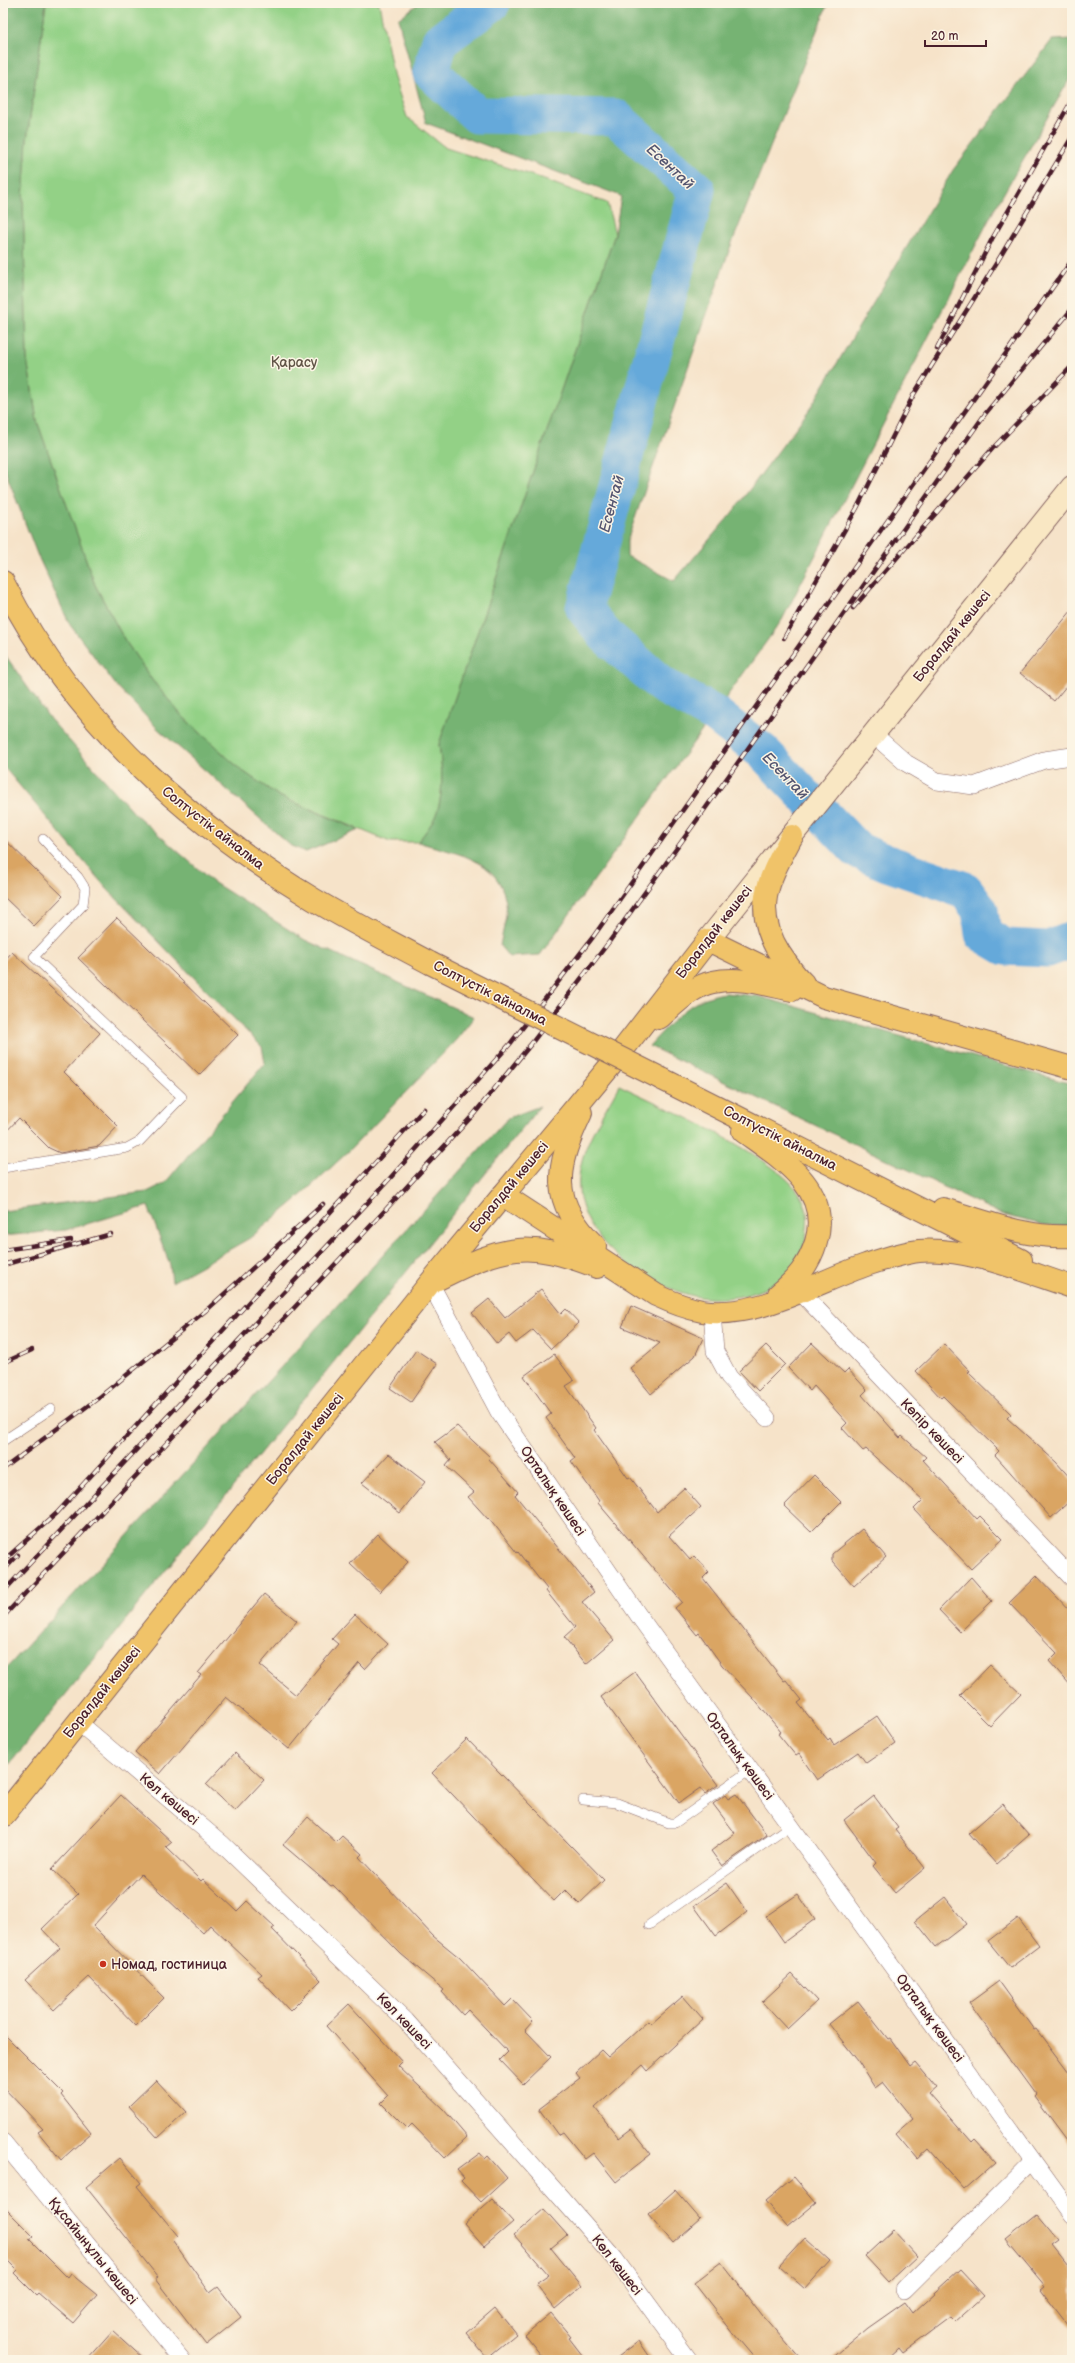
<svg xmlns="http://www.w3.org/2000/svg" width="1075" height="2363" viewBox="0 0 1075 2363" font-family="'Balsamiq Sans',sans-serif">
  <style>
    .green { fill: #93d186; stroke: #6e7858 }
    .forest { fill: #76b373; stroke: #60694f }
    .lines { fill: none; stroke-linecap: round; stroke-linejoin: round }
    .river { stroke: #65a9da; stroke-width: 37 }
    .building { fill: #daa564 }
    .service-casing { stroke: #866462; stroke-width: 10 }
    .minor-casing { stroke: #866462; stroke-width: 18 }
    .secondary-casing { stroke: #866462; stroke-width: 24 }
    .primary-casing { stroke: #866462; stroke-width: 24 }
    .service { stroke: #fff; stroke-width: 9 }
    .minor { stroke: #fff; stroke-width: 17 }
    .secondary { stroke: #f9e7c3; stroke-width: 22 }
    .primary { stroke: #f0c369; stroke-width: 22 }
    .rail-casing { stroke: #4a1f2b; stroke-width: 4.5 }
    .rail { stroke: #fcf5e5; stroke-width: 3; stroke-dasharray: 9; stroke-linecap: butt }
    .primary-bridge-casing { stroke: #866462; stroke-width: 24; stroke-linecap: butt }
    .primary-bridge { stroke: #f0c369; stroke-width: 22 }
    .poi-dot { fill: #c8321e; stroke: #fcf5e5; stroke-width: 1.5 }
    .labels { text-anchor: middle; dominant-baseline: central; stroke-width: 3; stroke-linejoin: round; paint-order: stroke }
    .park-label { font-size: 14px; fill: #605446; stroke: #fcf5e5 }
    .street-label { font-size: 14px; fill: #4a1f2b; stroke: #fcf5e5 }
    .poi-label { font-size: 14px; fill: #4a1f2b; stroke: #fcf5e5; text-anchor: start }
    .water-label { font-size: 15px; font-style: italic; fill: #555671; stroke: #fcf5e5 }
  </style>
  <rect width="100%" height="100%" fill="#fcf5e5"/>
  <filter id="ink" filterUnits="userSpaceOnUse"><feTurbulence type="fractalNoise" baseFrequency=".025" numOctaves="2"/><feDisplacementMap in="SourceGraphic" scale="8" xChannelSelector="R" yChannelSelector="G"/><feConvolveMatrix kernelMatrix="1 2 1 2 8 2 1 2 1" color-interpolation-filters="sRGB"/></filter>
  <filter id="wash" filterUnits="userSpaceOnUse"><feTurbulence type="fractalNoise" baseFrequency=".012" numOctaves="4" result="noise"/><feDisplacementMap in="SourceGraphic" scale="16" xChannelSelector="R" yChannelSelector="G"/><feGaussianBlur stdDeviation="0.9" result="paint"/><feColorMatrix in="noise" values="0 0 0 0 0 0 0 0 0 0 0 0 0 0 0 0 0 1.4 0 .05"/><feComposite in="paint" operator="in"/></filter>
  <g filter="url(#wash)">
    <rect width="100%" height="100%" fill="#f6e3c9"/>
    <g class="green">
      <path d="M46 3H379L394 78 407 117 446 148 528 174 607 203 615 234 439 744C442 767 445 797 434 819 430 827 423 835 418 842H390L279 796 241 770 182 716 152 680 124 639 95 585 37 421 27 359 23 199 27 139Z"/>
      <path d="M619 1085C662 1106 779 1157 801 1196 810 1211 808 1226 805 1242 794 1289 736 1305 694 1296 643 1284 574 1237 579 1178 581 1145 604 1114 619 1085Z"/>
    </g>
    <g class="forest">
      <polygon points="3,3 46,3 27,139 23,199 27,359 37,421 95,585 124,639 152,680 182,716 241,770 279,796 359,830 306,852 291,846 157,728 115,684 70,625 37,554 3,465"/>
      <path d="M419 3H828L730 248 627 541V556L674 581 732 513 809 410 953 170 1052 40 1072 39V75L993 212 782 620 540 955 509 957 500 946C502 933 508 915 506 902 498 857 455 854 418 842 423 835 430 827 434 819 445 797 442 767 439 744L615 234 621 196 426 123 398 19Z"/>
      <polygon points="3,652 50,719 135,814 213,882 305,940 474,1017 456,1040 350,1150 297,1199 250,1238 172,1282 170,1265 148,1206 66,1230 3,1236 3,1211 147,1192 165,1183 265,1063 262,1047 107,889 3,766"/>
      <path d="M725 993 757 996 1072 1084V1227L1044 1225 1003 1215 649 1046C673 1021 689 998 725 993Z"/>
      <polygon points="540,1106 8,1766 3,1770 3,1672 508,1118"/>
    </g>
    <g class="lines">
      <polyline class="river" points="492,3 440,41 431,72 477,115 615,117 697,190 584,608 605,635 662,685 716,715 763,752 857,850 887,863 965,890 980,910 983,934 1005,947 1048,949 1072,940"/>
    </g>
    <g id="blocks">
      <g class="building">
        <polygon points="1072,610 1072,679 1054,701 1020,673"/>
        <polygon points="3,838 63,896 34,926 3,896"/>
        <polygon points="117,918 238,1035 199,1075 78,958"/>
        <polygon points="12,952 100,1033 64,1072 118,1126 99,1146 60,1153 49,1148 19,1118 3,1135 3,962"/>
        <polygon points="541,1289 561,1314 566,1309 579,1323 551,1349 533,1330 516,1343 509,1334 497,1344 472,1313 489,1299 505,1318"/>
        <polygon points="631,1306 703,1338 695,1356 651,1394 630,1368 660,1343 622,1327"/>
        <polygon points="812,1343 844,1373 848,1369 867,1390 862,1395 900,1438 902,1436 926,1457 923,1460 977,1519 980,1516 1003,1539 971,1569 914,1509 923,1500 866,1449 863,1451 842,1428 847,1423 814,1386 810,1391 788,1368"/>
        <polygon points="944,1344 970,1371 968,1372 1011,1414 1007,1418 1056,1462 1072,1480 1072,1499 1051,1518 995,1455 999,1451 943,1396 941,1398 916,1371"/>
        <polygon points="766,1345 785,1364 758,1391 739,1371"/>
        <polygon points="416,1350 437,1364 411,1402 390,1388"/>
        <polygon points="554,1354 574,1381 566,1386 596,1428 594,1430 628,1478 630,1477 657,1512 684,1488 701,1507 669,1536 690,1560 694,1556 709,1572 703,1578 784,1681 786,1680 802,1700 798,1703 828,1740 830,1738 834,1745 877,1716 895,1743 866,1763 858,1752 817,1780 799,1754 796,1756 778,1734 781,1732 753,1698 722,1665 699,1633 697,1635 675,1608 682,1602 598,1503 599,1501 571,1461 575,1458 546,1418 551,1414 524,1376"/>
        <polygon points="457,1426 490,1457 489,1459 518,1492 515,1495 594,1592 582,1602 614,1640 586,1664 564,1637 575,1627 546,1591 547,1589 518,1552 517,1553 489,1518 488,1519 468,1497 474,1492 446,1466 451,1460 435,1442"/>
        <polygon points="389,1454 425,1482 400,1513 362,1483"/>
        <polygon points="814,1475 841,1502 811,1532 784,1506"/>
        <polygon points="862,1529 886,1557 854,1586 832,1561 832,1554"/>
        <polygon points="378,1534 408,1562 380,1592 350,1564"/>
        <polygon points="1037,1576 1072,1613 1072,1687 1049,1661 1057,1653 1009,1603"/>
        <polygon points="971,1577 992,1601 960,1632 939,1610"/>
        <polygon points="264,1594 297,1621 260,1665 296,1695 338,1644 332,1639 355,1614 388,1644 365,1669 359,1663 289,1749 226,1697 160,1774 135,1752 201,1675 198,1673"/>
        <polygon points="990,1665 1021,1694 990,1726 960,1696"/>
        <polygon points="635,1672 718,1785 705,1794 700,1788 679,1803 601,1697"/>
        <polygon points="467,1739 604,1880 579,1904 565,1890 554,1901 432,1773"/>
        <polygon points="235,1753 264,1780 235,1811 206,1784"/>
        <polygon points="736,1794 767,1835 722,1866 711,1851 735,1833 713,1804 725,1795 728,1799"/>
        <polygon points="121,1795 172,1842 166,1847 201,1881 203,1879 237,1911 247,1901 275,1927 272,1929 321,1980 290,2011 258,1977 262,1974 210,1925 203,1933 141,1874 93,1926 164,1998 136,2026 89,1977 54,2010 25,1980 60,1948 42,1929 78,1894 52,1869"/>
        <polygon points="874,1796 898,1828 895,1830 925,1868 895,1893 873,1866 876,1863 844,1820"/>
        <polygon points="1002,1804 1029,1835 996,1864 969,1833"/>
        <polygon points="308,1817 336,1842 342,1836 362,1854 359,1857 433,1936 460,1958 505,2006 512,1999 533,2021 525,2030 551,2057 523,2084 500,2060 508,2052 468,2010 463,2015 442,1992 444,1990 401,1954 333,1885 331,1886 283,1845"/>
        <polygon points="727,1883 747,1912 716,1936 694,1906"/>
        <polygon points="798,1894 815,1919 784,1942 766,1916"/>
        <polygon points="945,1897 966,1924 936,1947 915,1921"/>
        <polygon points="1018,1918 1039,1946 1010,1968 988,1941"/>
        <polygon points="792,1974 817,2001 787,2029 762,2002"/>
        <polygon points="999,1981 1034,2030 1036,2029 1072,2077 1072,2148 1034,2097 1036,2095 969,2003"/>
        <polygon points="683,1996 703,2019 647,2071 642,2065 595,2108 619,2138 631,2129 651,2154 616,2182 593,2153 585,2159 563,2132 558,2135 539,2109 580,2078 576,2073 601,2050 608,2057 648,2021 651,2024"/>
        <polygon points="858,2001 888,2039 890,2038 910,2066 915,2062 936,2087 929,2093 972,2142 975,2139 996,2162 964,2190 928,2149 917,2159 896,2134 913,2119 883,2082 875,2088 858,2061 829,2024"/>
        <polygon points="349,2004 402,2062 398,2066 444,2110 467,2137 445,2158 412,2124 407,2129 381,2103 388,2096 326,2026"/>
        <polygon points="3,2033 63,2093 61,2095 91,2133 61,2160 38,2132 43,2129 3,2087"/>
        <polygon points="156,2080 186,2112 158,2138 129,2106"/>
        <polygon points="480,2153 485,2159 488,2156 507,2178 481,2202 461,2181 464,2178 457,2170"/>
        <polygon points="120,2158 141,2183 137,2186 178,2236 173,2241 210,2293 218,2287 241,2317 206,2345 155,2279 158,2277 86,2187"/>
        <polygon points="794,2177 816,2203 787,2227 765,2201"/>
        <polygon points="675,2190 700,2219 673,2243 648,2214"/>
        <polygon points="492,2199 513,2222 484,2247 464,2224"/>
        <polygon points="3,2206 33,2236 29,2239 68,2278 71,2274 97,2295 73,2323 38,2293 36,2295 14,2273 17,2270 3,2256"/>
        <polygon points="544,2209 567,2235 551,2248 582,2286 555,2309 536,2284 549,2275 514,2235"/>
        <polygon points="1037,2214 1059,2240 1052,2245 1072,2270 1072,2329 1041,2289 1045,2286 1006,2239"/>
        <polygon points="893,2230 917,2256 889,2282 865,2256"/>
        <polygon points="805,2238 830,2261 805,2289 779,2266"/>
        <polygon points="721,2262 763,2316 801,2360 756,2360 734,2334 694,2283"/>
        <polygon points="960,2270 984,2296 955,2322 950,2317 902,2353 898,2348 885,2360 830,2360 868,2328 905,2302 913,2313"/>
        <polygon points="495,2308 516,2334 487,2358 466,2333"/>
        <polygon points="551,2313 571,2337 569,2338 586,2360 545,2360 525,2335"/>
        <polygon points="113,2331 145,2360 87,2360"/>
        <polygon points="639,2341 652,2360 614,2360"/>
      </g>
    </g>
  </g>
  <g filter="url(#ink)">
    <use href="#blocks" fill-opacity="0" stroke="#866462" stroke-width="1"/>
    <g class="lines">
      <defs>
        <g id="service">
          <polyline points="3,1168 127,1148 140,1141 182,1097 34,957 83,905 85,888 78,877 43,839"/>
          <polyline points="3,1441 51,1409"/>
          <polyline points="583,1800 617,1803 669,1823 675,1823 750,1770"/>
          <polyline points="649,1925 791,1825"/>
        </g>
        <g id="minor">
          <polyline points="873,734 906,763 937,781 974,786 1044,760 1072,756"/>
          <polyline points="430,1283 499,1412 641,1619 1072,2215"/>
          <polyline points="793,1284 1072,1578"/>
          <polyline points="712,1312 715,1351 729,1377 767,1418"/>
          <polyline points="78,1722 221,1843 406,2021 614,2258 689,2360"/>
          <polyline points="3,2142 182,2360"/>
          <polyline points="904,2290 1033,2162"/>
        </g>
        <polyline id="secondary" points="708,940 1072,487"/>
        <g id="primary">
          <path d="M3 582C71 718 185 821 313 899 351 922 391 942 430 963"/>
          <path d="M792 836C769 879 751 908 780 954 787 964 794 975 803 983"/>
          <path d="M659 1018C674 1005 692 986 713 982 739 976 767 985 792 990"/>
          <polyline points="662,1079 1021,1260"/>
          <path d="M581 1113C555 1168 549 1201 595 1246"/>
          <path d="M743 1131C780 1158 832 1188 816 1242 809 1265 796 1280 779 1294"/>
          <path d="M503 1195 656 1295C671 1302 686 1308 702 1311 754 1320 817 1282 866 1265 884 1259 901 1253 919 1251 968 1247 1026 1272 1072 1287"/>
          <path d="M943 1209C984 1221 1028 1239 1072 1236"/>
          <path d="M438 1279C504 1246 527 1239 597 1267"/>
          <polyline points="3,1816 430,1283 611,1065 708,940 824,997 1072,1068"/>
        </g>
      </defs>
      <use href="#service" class="service-casing"/>
      <use href="#minor" class="minor-casing"/>
      <use href="#secondary" class="secondary-casing"/>
      <use href="#primary" class="primary-casing"/>
      <use href="#service" class="service"/>
      <use href="#minor" class="minor"/>
      <use href="#secondary" class="secondary"/>
      <use href="#primary" class="primary"/>
      <defs>
        <g id="rail">
          <polyline points="937,349 992,239 1072,100"/>
          <polyline points="853,608 993,448 1072,366"/>
          <polyline points="784,638 857,508 914,394 997,262 1072,137"/>
          <polyline points="3,1250 71,1240"/>
          <polyline points="3,1265 111,1234"/>
          <polyline points="3,1363 32,1350"/>
          <polyline points="3,1469 101,1396 210,1307 323,1204"/>
          <polyline points="3,1561 57,1513 424,1109"/>
          <polyline points="3,1571 18,1555"/>
          <polyline points="3,1592 375,1195 510,1044 593,937 1072,260"/>
          <polyline points="3,1617 340,1259 474,1114 531,1044 609,942 705,809 985,414 1072,309"/>
        </g>
      </defs>
      <use href="#rail" class="rail-casing"/>
      <use href="#rail" class="rail"/>
      <defs>
        <polyline id="primary-bridge" points="430,963 662,1079"/>
      </defs>
      <use href="#primary-bridge" class="primary-bridge-casing"/>
      <use href="#primary-bridge" class="primary-bridge"/>
    </g>
  </g>
  <circle class="poi-dot" cx="103" cy="1964" r="4"/>
  <g class="labels">
    <g class="park-label">
      <text x="294" y="362">Қарасу</text>
    </g>
    <g class="street-label">
      <text transform="translate(952 636) rotate(-51)">Боралдай көшесі</text>
      <text transform="translate(213 828) rotate(38)">Солтүстік айналма</text>
      <text transform="translate(714 932) rotate(-52)">Боралдай көшесі</text>
      <text transform="translate(490 993) rotate(27)">Солтүстік айналма</text>
      <text transform="translate(780 1138) rotate(27)">Солтүстік айналма</text>
      <text transform="translate(509 1187) rotate(-50)">Боралдай көшесі</text>
      <text transform="translate(932 1431) rotate(46)">Көпір көшесі</text>
      <text transform="translate(305 1439) rotate(-51)">Боралдай көшесі</text>
      <text transform="translate(553 1491) rotate(56)">Орталық көшесі</text>
      <text transform="translate(102 1692) rotate(-51)">Боралдай көшесі</text>
      <text transform="translate(740 1756) rotate(54)">Орталық көшесі</text>
      <text transform="translate(169 1799) rotate(40)">Көл көшесі</text>
      <text transform="translate(930 2018) rotate(54)">Орталық көшесі</text>
      <text transform="translate(404 2021) rotate(46)">Көл көшесі</text>
      <text transform="translate(93 2251) rotate(51)">Құсайынұлы көшесі</text>
      <text transform="translate(617 2265) rotate(52)">Көл көшесі</text>
    </g>
    <g class="poi-label">
      <text x="111" y="1964">Номад, гостиница</text>
    </g>
    <g class="water-label">
      <text transform="translate(670 167) rotate(43)">Есентай</text>
      <text transform="translate(612 504) rotate(-75)">Есентай</text>
      <text transform="translate(785 776) rotate(46)">Есентай</text>
    </g>
  </g>
  <rect width="1075" height="2363" fill="none" stroke="#fcf5e5" stroke-width="16"/>
  <path d="M925 40v6h61v-6" fill="none" stroke="#4a1f2b" stroke-width="2"/>
  <text x="931" y="40" font-size="12" fill="#4a1f2b" stroke="#fcf5e5" stroke-width="3" paint-order="stroke">20 m</text>
</svg>
